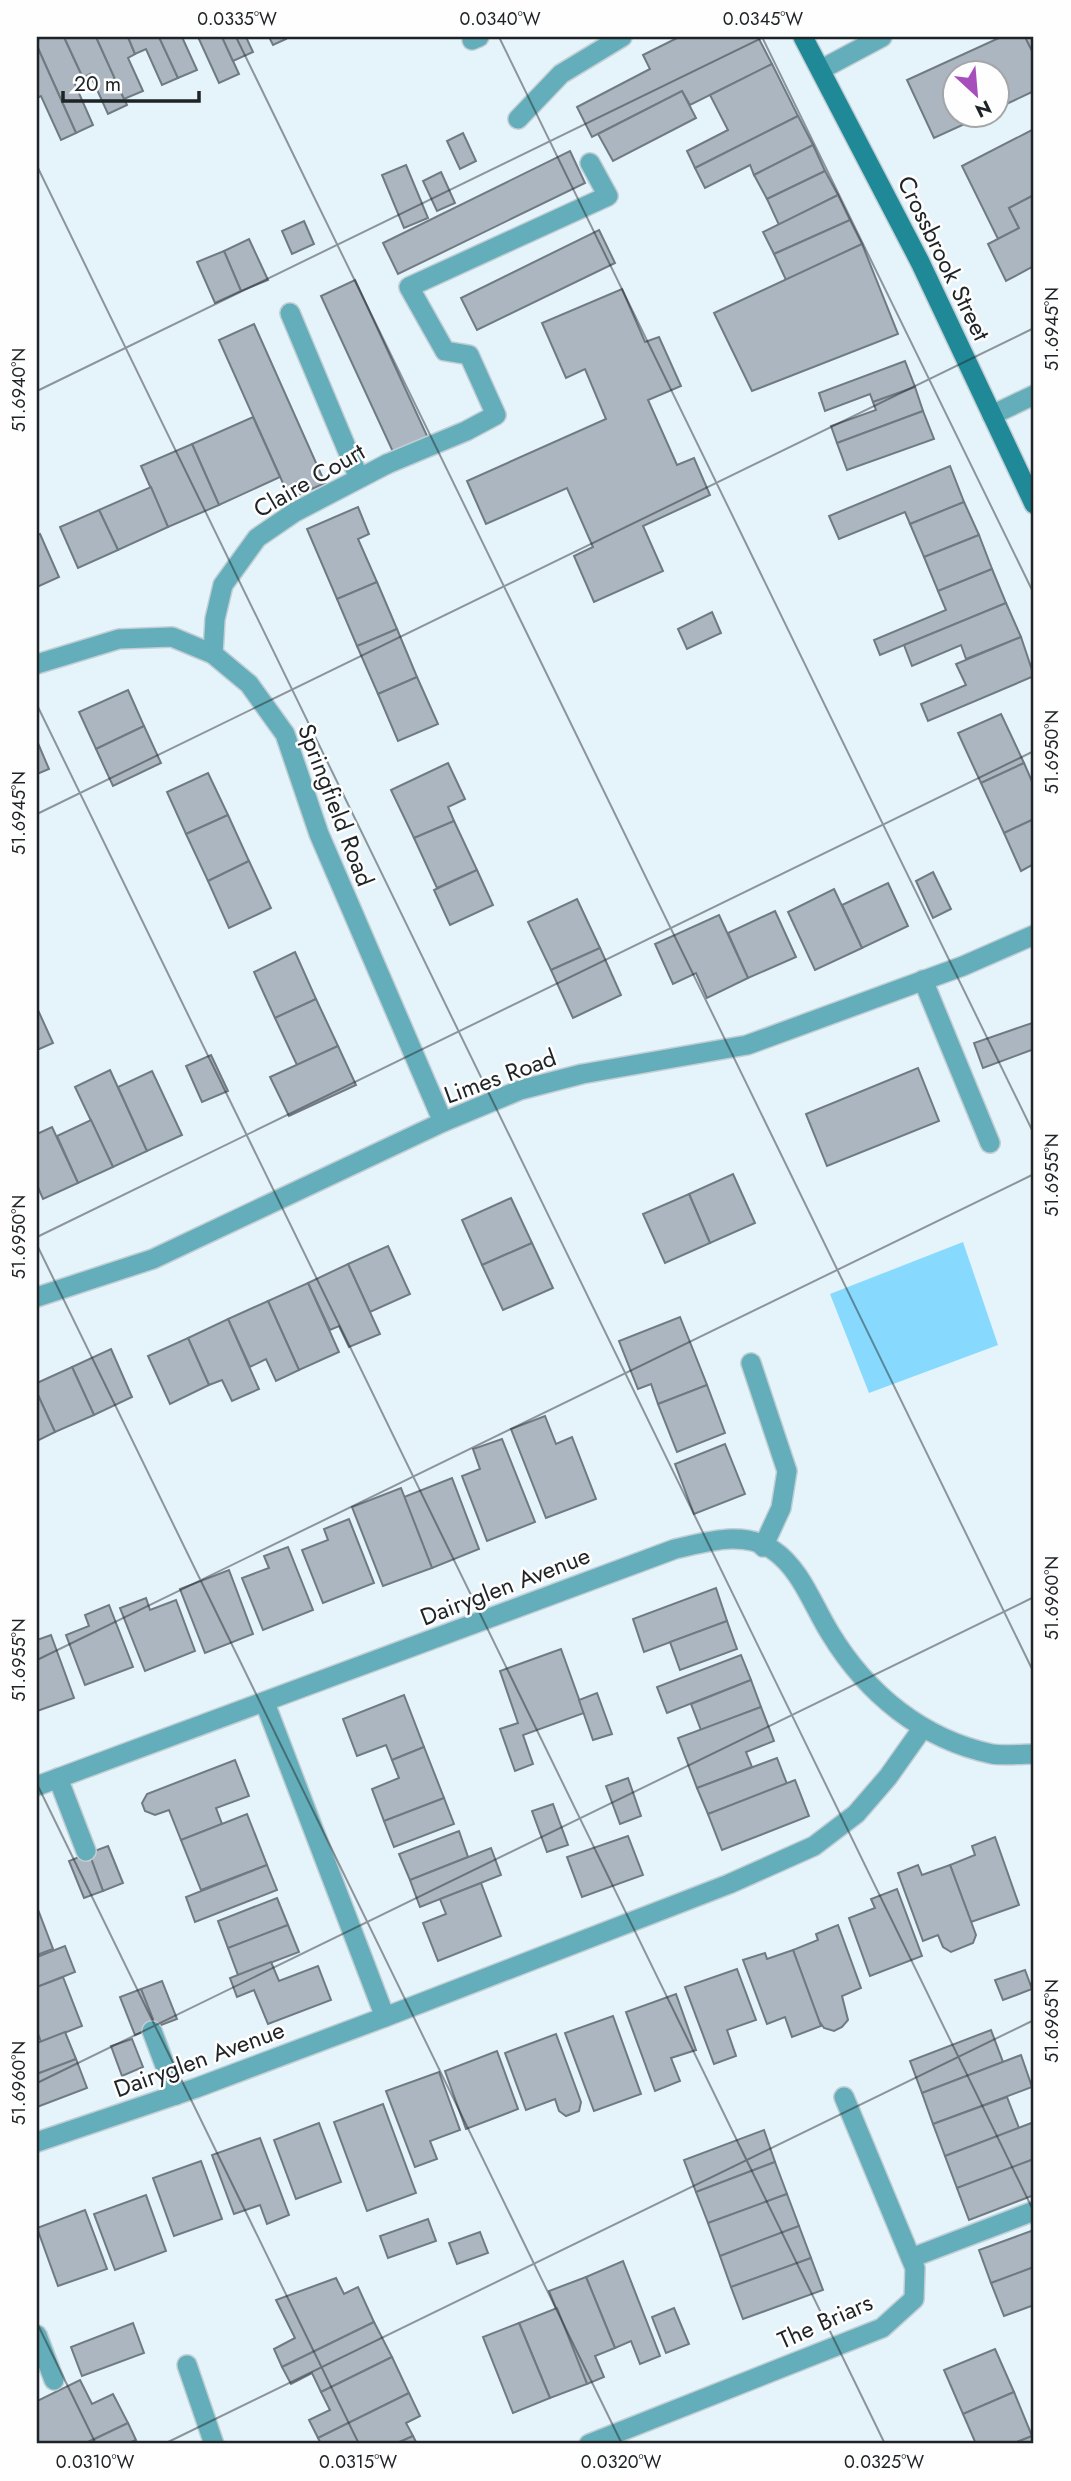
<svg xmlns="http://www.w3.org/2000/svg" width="1071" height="2481" viewBox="0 0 1071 2481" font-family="Jost,sans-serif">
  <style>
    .green { fill: #87dafe }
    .building { fill: #acb6c0; stroke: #707a82; stroke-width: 2 }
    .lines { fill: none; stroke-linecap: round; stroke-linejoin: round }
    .service-casing { stroke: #c1ced4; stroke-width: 22 }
    .minor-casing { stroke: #c1ced4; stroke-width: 22 }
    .secondary-casing { stroke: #c1ced4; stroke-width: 22 }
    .service { stroke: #63aeba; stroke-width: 19 }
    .minor { stroke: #63aeba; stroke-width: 19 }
    .secondary { stroke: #1f8997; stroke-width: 19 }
    .ticks { fill: none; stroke: #1e2326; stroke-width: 2; stroke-opacity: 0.45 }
    .labels { text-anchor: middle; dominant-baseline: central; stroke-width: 5; stroke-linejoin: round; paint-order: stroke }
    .street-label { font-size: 24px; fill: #1e2326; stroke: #fefefe }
    .neatline { fill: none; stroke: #1e2326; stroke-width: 2.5 }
    .ticks-label { font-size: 18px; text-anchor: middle; fill: #1e2326 }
  </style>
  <rect width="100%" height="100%" fill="#e5f3fa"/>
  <polygon class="green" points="963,1242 998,1345 869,1393 830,1294"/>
  <g class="building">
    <polygon points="39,37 64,37 83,78 74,82 93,125 76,133 37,46"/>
    <polygon points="64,37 96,37 127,105 108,114 90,74 83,78"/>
    <polygon points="96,37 128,37 135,54 128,58 143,91 124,99"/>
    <polygon points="128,37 159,37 178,78 162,85 146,49 135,54"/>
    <polygon points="159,37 182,37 197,70 178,78"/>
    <polygon points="198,37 222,37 239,74 219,83"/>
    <polygon points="222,37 246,37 253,52 233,61"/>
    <polygon points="269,37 285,37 286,39 273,45"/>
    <polygon points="679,37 758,37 772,64 690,105 682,91 592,137 577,107 650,69 643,55"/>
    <polygon points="1001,37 1034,37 1034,91 998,108 998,74 956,74 956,116 982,116 934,138 907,80"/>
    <polygon points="37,46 76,133 61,140 41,96 37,98"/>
    <polygon points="772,64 798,116 695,168 687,151 728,130 710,95"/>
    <polygon points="682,91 696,118 613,161 598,134"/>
    <polygon points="798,116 813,145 754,175 750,165 705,188 695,168"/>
    <polygon points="1034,129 1034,195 1009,208 1019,228 998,239 962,166"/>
    <polygon points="463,133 476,161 460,169 447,141"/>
    <polygon points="813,145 825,171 767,199 754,175"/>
    <polygon points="570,151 585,183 398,274 383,243"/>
    <polygon points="406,165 428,218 404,228 382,175"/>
    <polygon points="825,171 838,195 779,225 767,199"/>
    <polygon points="441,172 455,203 437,211 423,181"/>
    <polygon points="838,195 850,220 774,254 763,232"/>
    <polygon points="1034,195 1034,266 1006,281 988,244 1019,228 1009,208"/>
    <polygon points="850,220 862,244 786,280 774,254"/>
    <polygon points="304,221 314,244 292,254 282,231"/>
    <polygon points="599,230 615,263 477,330 461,298"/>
    <polygon points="249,239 268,280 241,291 224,251"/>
    <polygon points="862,244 898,334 752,391 714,313"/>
    <polygon points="224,251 241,291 215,303 197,262"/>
    <polygon points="355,280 428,438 394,454 321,296"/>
    <polygon points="622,289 645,342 659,337 681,386 648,400 677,465 694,458 710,495 643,526 663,571 594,602 574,556 593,547 567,488 486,524 467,481 606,419 585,369 566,378 542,323"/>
    <polygon points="254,324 325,483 290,499 219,340"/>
    <polygon points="905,361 915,387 873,402 870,394 825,411 819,393"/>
    <polygon points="915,387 923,411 837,443 831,426 876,410 873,402"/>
    <polygon points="923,411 934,439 847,470 837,443"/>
    <polygon points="253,417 280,477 219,505 192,444"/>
    <polygon points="192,444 219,505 168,527 141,466"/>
    <polygon points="950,466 964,502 910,524 905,512 839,539 829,516"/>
    <polygon points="151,487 168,527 118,550 99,510"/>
    <polygon points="964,502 979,535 924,557 910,524"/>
    <polygon points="358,507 369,534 358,539 377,582 337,599 307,529"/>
    <polygon points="99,510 118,550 78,568 60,527"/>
    <polygon points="40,534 59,577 37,587 37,535"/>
    <polygon points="979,535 992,569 938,591 924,557"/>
    <polygon points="992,569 1006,603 880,655 874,640 946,610 938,591"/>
    <polygon points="377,582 397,629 357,646 337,599"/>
    <polygon points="1006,603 1021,637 966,659 961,645 912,666 904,645"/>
    <polygon points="712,612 721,633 687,649 678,629"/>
    <polygon points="397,629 417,677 378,694 357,646"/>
    <polygon points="1021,637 1034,676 928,721 921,704 966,685 956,664"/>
    <polygon points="417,677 438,724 398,741 378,694"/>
    <polygon points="128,690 144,726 96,749 79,712"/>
    <polygon points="1001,714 1024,763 981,783 958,733"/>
    <polygon points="144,726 161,763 113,786 96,749"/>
    <polygon points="37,741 49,769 37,774"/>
    <polygon points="448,763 465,799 448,807 454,821 414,838 391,790"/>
    <polygon points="1024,763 1034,786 1034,819 1004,833 981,783"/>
    <polygon points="208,773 228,815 186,834 167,792"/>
    <polygon points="228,815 249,861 208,881 186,834"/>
    <polygon points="1034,819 1034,864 1021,871 1004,833"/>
    <polygon points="454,821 477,870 437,888 414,838"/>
    <polygon points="249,861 271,908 229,928 208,881"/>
    <polygon points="477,870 493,905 450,925 434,890"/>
    <polygon points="933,872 951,909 933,918 916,881"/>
    <polygon points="888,883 908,926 862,948 842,905"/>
    <polygon points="834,889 862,948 815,970 788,912"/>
    <polygon points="577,899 600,948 551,970 528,922"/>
    <polygon points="775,911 796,957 748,978 728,933"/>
    <polygon points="719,915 748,978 707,998 696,973 673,984 655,944"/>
    <polygon points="600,948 621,995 573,1018 551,970"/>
    <polygon points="295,952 316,999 275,1018 254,972"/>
    <polygon points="316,999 338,1046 297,1065 275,1018"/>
    <polygon points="37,1008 53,1043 37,1050"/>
    <polygon points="1032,1023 1034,1049 983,1068 974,1043"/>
    <polygon points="338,1046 356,1085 289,1116 270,1077"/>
    <polygon points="211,1055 228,1091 202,1102 186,1066"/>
    <polygon points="918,1068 939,1121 827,1166 806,1114"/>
    <polygon points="110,1070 147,1151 113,1167 75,1087"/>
    <polygon points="152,1071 182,1135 147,1151 118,1087"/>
    <polygon points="91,1120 113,1167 78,1183 57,1136"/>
    <polygon points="52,1127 78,1183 43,1199 37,1185 37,1134"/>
    <polygon points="733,1174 755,1223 710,1243 689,1194"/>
    <polygon points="689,1194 710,1243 665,1263 643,1214"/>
    <polygon points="511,1198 532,1243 482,1265 462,1220"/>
    <polygon points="532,1243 553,1288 503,1310 482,1265"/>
    <polygon points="388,1246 410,1294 370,1312 348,1264"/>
    <polygon points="348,1264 380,1334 349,1347 339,1326 330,1330 308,1283"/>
    <polygon points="308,1283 339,1352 299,1370 268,1301"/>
    <polygon points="268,1301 299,1370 276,1381 266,1359 250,1367 228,1319"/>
    <polygon points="680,1317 707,1385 658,1404 651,1384 638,1389 619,1341"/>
    <polygon points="228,1319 259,1389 232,1401 222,1380 209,1385 188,1338"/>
    <polygon points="188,1338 209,1385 170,1404 148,1356"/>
    <polygon points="111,1349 132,1397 94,1415 72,1367"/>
    <polygon points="72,1367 94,1415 55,1432 37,1393 37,1383"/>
    <polygon points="707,1385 725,1433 677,1452 658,1404"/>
    <polygon points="37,1393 55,1432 37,1441"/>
    <polygon points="545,1416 556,1444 572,1437 596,1499 546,1518 511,1429"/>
    <polygon points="502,1439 535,1522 487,1541 462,1476 480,1469 473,1449"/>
    <polygon points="725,1444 745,1494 694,1514 675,1464"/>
    <polygon points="452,1478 479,1549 432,1568 404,1497"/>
    <polygon points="401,1488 432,1568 383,1586 352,1507"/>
    <polygon points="349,1519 374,1583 323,1603 302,1550 328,1540 324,1529"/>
    <polygon points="288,1547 313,1610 263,1630 242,1578 269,1568 264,1556"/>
    <polygon points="229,1570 253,1634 205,1653 180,1589"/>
    <polygon points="716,1588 727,1621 644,1652 633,1619"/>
    <polygon points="146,1598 150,1610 176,1600 195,1651 145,1671 120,1608"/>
    <polygon points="109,1605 133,1667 85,1685 66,1635 89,1626 85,1615"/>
    <polygon points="727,1621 737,1649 680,1670 670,1642"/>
    <polygon points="51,1635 74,1698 37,1711 37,1640"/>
    <polygon points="561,1649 584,1713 523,1735 533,1764 515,1771 500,1729 518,1723 500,1671"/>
    <polygon points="741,1655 751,1680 667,1713 657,1687"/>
    <polygon points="751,1680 761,1707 701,1730 691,1704"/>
    <polygon points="597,1693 612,1734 593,1740 579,1700"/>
    <polygon points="404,1695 424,1747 392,1760 386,1745 357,1756 343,1719"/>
    <polygon points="761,1707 774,1741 746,1752 752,1767 697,1788 678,1738"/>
    <polygon points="424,1747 444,1798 384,1821 372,1789 399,1778 392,1760"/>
    <polygon points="777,1758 787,1784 708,1814 697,1788"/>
    <polygon points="235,1760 249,1796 216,1808 222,1824 181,1840 169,1810 155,1815 145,1811 142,1803 147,1794"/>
    <polygon points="628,1778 641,1816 620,1824 606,1786"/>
    <polygon points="795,1780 809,1816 722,1850 708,1814"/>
    <polygon points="444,1798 454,1824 394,1847 384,1821"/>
    <polygon points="553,1804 568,1845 547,1852 532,1811"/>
    <polygon points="247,1814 267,1865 201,1890 181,1840"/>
    <polygon points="459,1831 468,1857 410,1880 399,1854"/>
    <polygon points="628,1836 643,1875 582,1897 567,1857"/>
    <polygon points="995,1837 1019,1905 971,1922 950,1865 975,1855 972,1846"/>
    <polygon points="108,1846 123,1883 103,1891 89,1853"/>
    <polygon points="491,1848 501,1875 420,1907 410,1880"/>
    <polygon points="89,1853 103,1891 84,1898 69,1861"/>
    <polygon points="267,1865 277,1890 195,1922 186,1897"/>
    <polygon points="918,1865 922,1875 950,1865 976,1935 973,1943 951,1952 943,1947 938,1935 923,1941 898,1873"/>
    <polygon points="481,1883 501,1936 438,1961 423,1923 446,1914 440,1899"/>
    <polygon points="897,1889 922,1956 870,1976 849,1918 875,1908 871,1899"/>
    <polygon points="277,1898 288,1925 228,1948 218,1921"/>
    <polygon points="37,1907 53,1949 37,1955"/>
    <polygon points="288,1925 299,1952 238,1975 228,1948"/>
    <polygon points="838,1925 861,1988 842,1996 848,2020 842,2027 834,2031 824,2028 819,2021 793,1950 818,1940 816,1934"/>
    <polygon points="65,1946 75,1972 37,1987 37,1957"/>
    <polygon points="793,1950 821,2026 792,2037 785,2017 767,2024 743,1960 765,1953 767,1959"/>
    <polygon points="271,1962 279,1981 318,1966 331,2000 268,2024 254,1990 237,1997 230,1978"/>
    <polygon points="737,1969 756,2020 727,2030 736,2056 714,2064 685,1987"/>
    <polygon points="1025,1970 1032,1989 1003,2000 995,1980"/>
    <polygon points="63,1977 82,2026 41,2042 37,2031 37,1987"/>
    <polygon points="162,1981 177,2019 156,2027 141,1989"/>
    <polygon points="141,1989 156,2027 135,2035 120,1997"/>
    <polygon points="676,1994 696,2050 671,2058 680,2081 655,2091 626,2012"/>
    <polygon points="613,2016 641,2094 594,2111 565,2033"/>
    <polygon points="991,2030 1003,2062 922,2093 910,2061"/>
    <polygon points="65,2032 76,2059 37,2074 37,2043"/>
    <polygon points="556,2034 581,2102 579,2111 566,2116 559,2111 555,2099 526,2110 505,2053"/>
    <polygon points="132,2039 143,2067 122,2076 111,2046"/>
    <polygon points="497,2051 518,2109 466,2129 445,2071"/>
    <polygon points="1021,2055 1032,2087 933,2124 922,2093"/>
    <polygon points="76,2059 87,2088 37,2107 37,2074"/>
    <polygon points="439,2072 460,2130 430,2141 437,2159 415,2167 386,2091"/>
    <polygon points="1007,2097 1019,2128 945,2156 933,2124"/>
    <polygon points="383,2104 416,2193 367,2211 334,2122"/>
    <polygon points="1034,2122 1034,2159 957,2188 945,2156"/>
    <polygon points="319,2123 341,2182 296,2199 274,2140"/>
    <polygon points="764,2130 775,2162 696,2192 684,2160"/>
    <polygon points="260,2138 289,2215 267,2224 260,2205 234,2214 212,2155"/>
    <polygon points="1034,2159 1034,2195 969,2220 957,2188"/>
    <polygon points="201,2161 222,2219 174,2236 153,2178"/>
    <polygon points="775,2162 787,2194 708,2223 696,2192"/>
    <polygon points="787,2194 799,2226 720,2256 708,2223"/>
    <polygon points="146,2195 166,2251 115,2270 94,2214"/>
    <polygon points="85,2210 107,2269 58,2286 37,2228"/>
    <polygon points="428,2219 436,2241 388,2258 380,2236"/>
    <polygon points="799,2226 811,2258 731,2287 720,2256"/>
    <polygon points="1034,2230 1034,2267 991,2283 979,2250"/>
    <polygon points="480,2232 488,2253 457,2264 449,2243"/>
    <polygon points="811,2258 823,2290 743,2319 731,2287"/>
    <polygon points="623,2261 660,2356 640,2364 631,2341 615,2348 586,2277"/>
    <polygon points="1034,2267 1034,2305 1004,2316 991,2283"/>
    <polygon points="586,2277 615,2348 595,2356 604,2377 587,2384 549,2291"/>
    <polygon points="336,2278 344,2294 358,2287 374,2322 282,2367 274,2349 295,2338 276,2300"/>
    <polygon points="557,2308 587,2384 550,2398 519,2323"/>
    <polygon points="674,2308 689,2344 666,2353 652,2317"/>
    <polygon points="374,2322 392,2357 321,2392 312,2373 291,2384 282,2367"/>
    <polygon points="133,2323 144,2353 82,2376 71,2347"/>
    <polygon points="519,2323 550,2398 513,2413 483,2337"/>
    <polygon points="995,2349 1014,2392 963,2414 944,2370"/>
    <polygon points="392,2357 409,2393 318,2438 309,2420 330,2410 321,2392"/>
    <polygon points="80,2380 92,2404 113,2394 128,2423 84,2444 37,2444 37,2401"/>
    <polygon points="1014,2392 1032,2436 1012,2444 976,2444 963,2414"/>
    <polygon points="409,2393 420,2416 406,2423 413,2436 395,2444 321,2444 318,2438"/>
    <polygon points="128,2423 136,2440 126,2444 84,2444"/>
    <polygon points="413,2436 417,2444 395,2444"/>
    <polygon points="1032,2436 1034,2444 1012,2444"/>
  </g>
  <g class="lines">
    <defs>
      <g id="service">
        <polyline points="472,40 479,37"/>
        <polyline points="518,119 561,74 622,37"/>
        <polyline points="290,313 359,478"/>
        <polyline points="387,464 466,431 496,415 469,355 445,351 409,287 608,196 590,163"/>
        <polyline points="923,980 990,1143"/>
        <polyline points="751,1363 787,1471 781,1508 763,1547"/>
        <polyline points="58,1778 86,1851"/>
        <polyline points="152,2031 176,2095"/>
        <polyline points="911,2258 1034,2211"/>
        <polyline points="37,2335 54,2380"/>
      </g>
      <g id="minor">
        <polyline points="822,69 882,37"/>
        <polyline points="992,415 1034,395"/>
        <polyline points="213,654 215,619 223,585 257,538 295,512 387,464"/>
        <polyline points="37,664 119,639 172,637 213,654 249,684 285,734 319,834 443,1122"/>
        <polyline points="37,1297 153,1259 443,1122 520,1090 582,1074 747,1045 963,966 1034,935"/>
        <polyline points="265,1703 385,2017"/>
        <path d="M37 1786 675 1549C707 1542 744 1530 773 1550 801 1569 813 1606 830 1633 867 1694 922 1739 992 1754 1005 1756 1021 1754 1034 1754"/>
        <polyline points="37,2142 196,2088 385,2017 729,1884 814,1846 856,1814 888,1777 922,1729"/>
        <polyline points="187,2365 214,2444"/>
        <polyline points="589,2444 882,2328 914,2299 915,2268 844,2097"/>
      </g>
      <polyline id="secondary" points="803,37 920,262 1034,504"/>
    </defs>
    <use href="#service" class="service-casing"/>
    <use href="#minor" class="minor-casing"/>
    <use href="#secondary" class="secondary-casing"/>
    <use href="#service" class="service"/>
    <use href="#minor" class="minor"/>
    <use href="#secondary" class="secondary"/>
  </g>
  <path class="ticks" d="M236 37 1034 1673M499 37 1034 1134M762 37 1034 594M1025 37 1034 55M37 166 1034 2212M37 391 764 37M37 705 885 2444M37 814 1034 328M37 1237 1034 751M37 1245 622 2444M37 1660 1034 1174M37 1784 359 2444M37 2083 1034 1597M37 2323 96 2444M164 2444 1034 2020M1032 2444 1034 2443"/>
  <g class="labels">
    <g class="street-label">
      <text transform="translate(944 258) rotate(64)">Crossbrook Street</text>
      <text transform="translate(309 480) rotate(-30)">Claire Court</text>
      <text transform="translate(336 805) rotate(69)">Springfield Road</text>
      <text transform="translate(500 1076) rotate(-20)">Limes Road</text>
      <text transform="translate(505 1586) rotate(-21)">Dairyglen Avenue</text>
      <text transform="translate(199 2059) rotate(-20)">Dairyglen Avenue</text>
      <text transform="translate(825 2321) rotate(-24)">The Briars</text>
    </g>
  </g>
  <rect width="1071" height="2481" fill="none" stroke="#fefefe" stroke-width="77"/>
  <g transform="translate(976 94) rotate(154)"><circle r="33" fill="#fefefe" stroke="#a4a6a8" stroke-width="2"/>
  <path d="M0-5L12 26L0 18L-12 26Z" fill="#a64fbc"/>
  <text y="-10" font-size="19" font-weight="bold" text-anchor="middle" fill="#1e2326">N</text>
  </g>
  <path d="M63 91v10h136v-10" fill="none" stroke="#1e2326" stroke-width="3.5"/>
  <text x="74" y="91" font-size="21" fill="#1e2326" stroke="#fefefe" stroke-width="5" paint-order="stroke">20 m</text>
  <rect x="38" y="38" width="994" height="2404" class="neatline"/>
  <g class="ticks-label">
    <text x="237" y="25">0.0335°W</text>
    <text x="500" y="25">0.0340°W</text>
    <text x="763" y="25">0.0345°W</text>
    <text transform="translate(1052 329) rotate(-90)" y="6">51.6945°N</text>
    <text transform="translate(19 390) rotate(-90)" y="6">51.6940°N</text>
    <text transform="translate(1052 752) rotate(-90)" y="6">51.6950°N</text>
    <text transform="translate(19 813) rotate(-90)" y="6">51.6945°N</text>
    <text transform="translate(1052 1175) rotate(-90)" y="6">51.6955°N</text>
    <text transform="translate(19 1237) rotate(-90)" y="6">51.6950°N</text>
    <text transform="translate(1052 1598) rotate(-90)" y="6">51.6960°N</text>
    <text transform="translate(19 1660) rotate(-90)" y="6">51.6955°N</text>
    <text transform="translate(1052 2021) rotate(-90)" y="6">51.6965°N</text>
    <text transform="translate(19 2083) rotate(-90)" y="6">51.6960°N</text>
    <text x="95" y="2468">0.0310°W</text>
    <text x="358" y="2468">0.0315°W</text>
    <text x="621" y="2468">0.0320°W</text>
    <text x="884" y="2468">0.0325°W</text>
  </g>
</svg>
